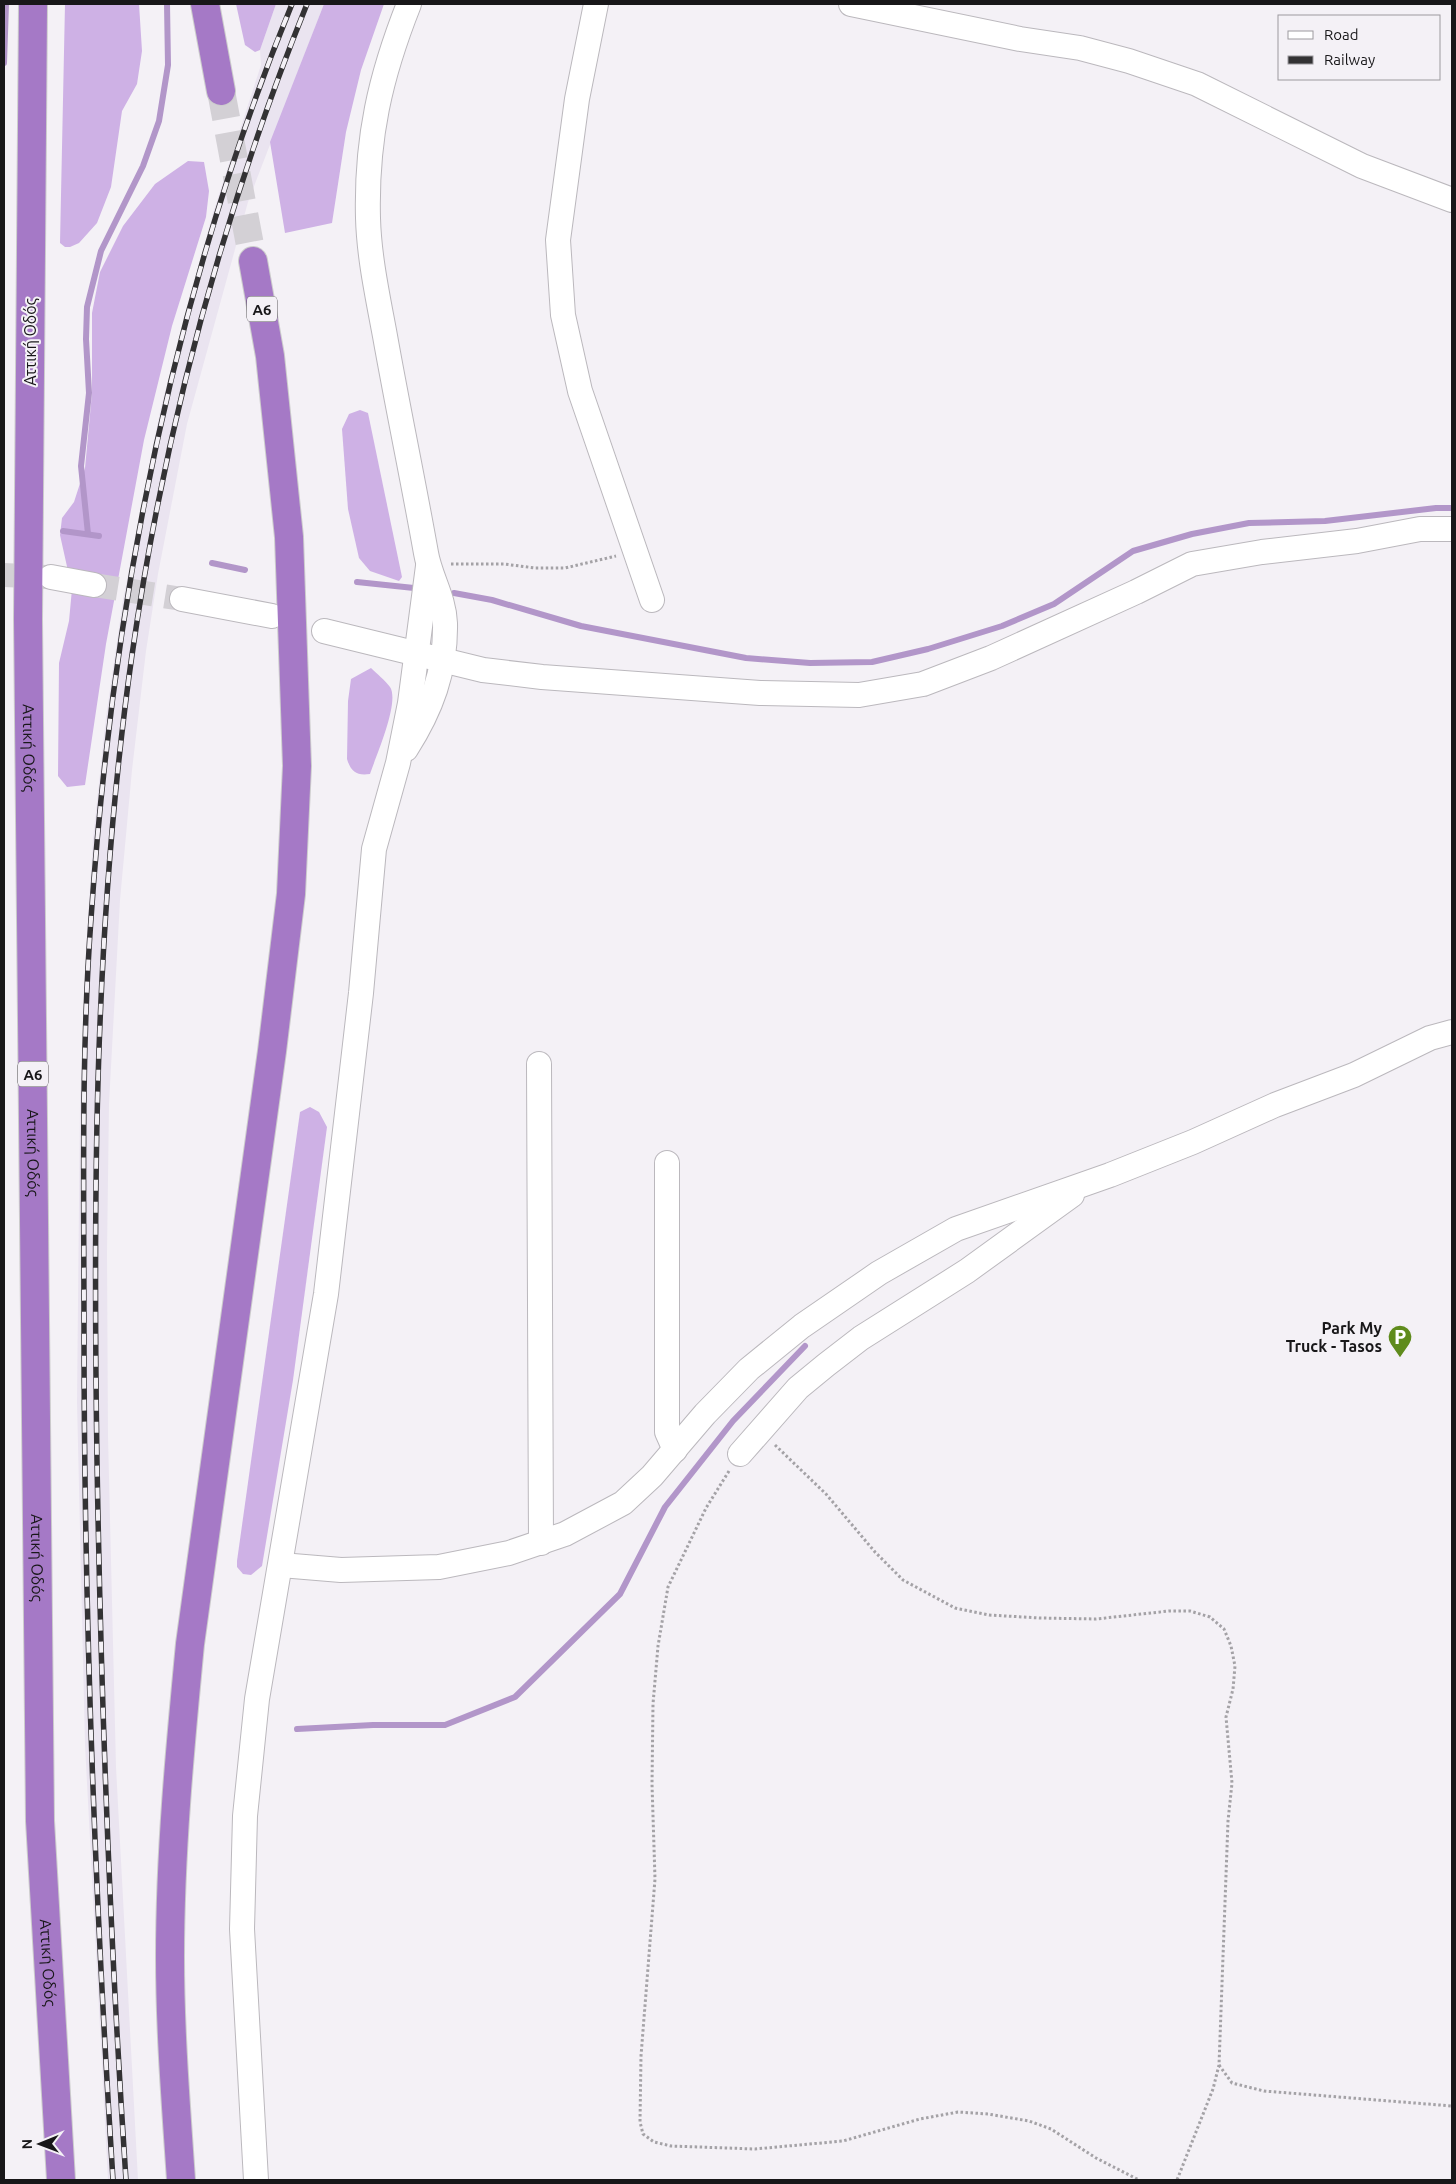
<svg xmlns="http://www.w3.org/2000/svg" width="1456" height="2184" viewBox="0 0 1456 2184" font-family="Ubuntu,sans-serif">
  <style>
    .built { fill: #eae4f0 }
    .forest { fill: #ceb1e5 }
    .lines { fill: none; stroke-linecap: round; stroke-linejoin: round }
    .stream { stroke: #b296c9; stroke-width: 6 }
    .minor-tunnel { stroke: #d3d0d5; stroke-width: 24; stroke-dasharray: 24 12; stroke-linecap: butt }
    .highway-tunnel { stroke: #d3d0d5; stroke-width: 28; stroke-dasharray: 28 14; stroke-linecap: butt }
    .minor-casing { stroke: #bbb8bd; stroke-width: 26 }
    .highway-casing { stroke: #ccc; stroke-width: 30 }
    .path { stroke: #a4a2a6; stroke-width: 3; stroke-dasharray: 2.5 2.5; stroke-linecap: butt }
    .minor { stroke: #fff; stroke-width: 24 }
    .highway { stroke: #a579c6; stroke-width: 28 }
    .rail-casing { stroke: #333234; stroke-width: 5.5 }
    .rail { stroke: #f4f1f6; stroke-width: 4; stroke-dasharray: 11; stroke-linecap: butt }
    .labels { text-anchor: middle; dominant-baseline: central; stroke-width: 4; stroke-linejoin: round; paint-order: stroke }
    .shield { fill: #f4f1f6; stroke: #5a585b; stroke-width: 1 }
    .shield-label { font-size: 15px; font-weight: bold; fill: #181719 }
    .street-label { font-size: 16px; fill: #181719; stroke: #f4f1f6 }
    .poi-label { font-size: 16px; font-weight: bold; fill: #181719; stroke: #f4f1f6; text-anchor: end }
  </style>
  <rect width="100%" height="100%" fill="#f4f1f6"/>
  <polygon class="built" points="276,4 324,4 248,202 187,424 158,574 146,651 132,770 120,900 109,1104 107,1253 108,1436 116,1767 138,2180 108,2180 85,1745 77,1402 80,1104 86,953 93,839 106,717 123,600 161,407 213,213 261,65 260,50"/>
  <g class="forest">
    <polygon points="65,4 139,4 142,51 137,84 122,111 111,187 97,223 79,243 70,247 65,247 60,243"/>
    <polygon points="236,4 276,4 260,50 255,52 245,45"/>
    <polygon points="324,4 384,4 361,70 346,132 332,223 285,233 270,142"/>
    <polygon points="188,161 204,162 209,191 206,217 172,326 144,440 106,644 85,785 67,787 58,776 59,663 69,621 72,589 60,535 62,518 74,502 85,468 92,393 92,313 100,272 123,226 155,184"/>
    <polygon points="360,410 368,413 402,577 399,581 370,571 359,558 348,509 342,429 349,414"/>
    <path d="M371 668C377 674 385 680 390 687 400 702 376 756 370 774 357 776 351 772 347 759L348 701 351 679Z"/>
    <polygon points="310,1107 319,1112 327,1127 293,1380 262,1566 251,1575 243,1574 237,1567 237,1561 300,1112"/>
  </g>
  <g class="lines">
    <g class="stream">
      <polyline points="4,63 6,4"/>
      <polyline points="63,531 99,536"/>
      <polyline points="88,534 81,466 89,393 86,339 87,307 101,251 143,166 159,121 168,65 167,4"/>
      <polyline points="212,563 245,570"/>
      <polyline points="357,582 414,588"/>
      <polyline points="454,593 492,600 581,626 746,658 810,663 872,662 928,649 1002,626 1054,604 1133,551 1192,534 1249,523 1325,521 1436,508 1452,508"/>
      <polyline points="297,1729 373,1725 445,1725 515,1697 620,1594 665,1507 733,1421 805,1346"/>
    </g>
    <g class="minor-tunnel">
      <polyline points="4,575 47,577"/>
      <polyline points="94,585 182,599"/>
    </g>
    <polyline class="highway-tunnel" points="221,91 253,261"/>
    <defs>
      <g id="minor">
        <polyline points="596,4 577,99 558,240 563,315 580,391 652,600"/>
        <polyline points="851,4 1020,39 1080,48 1129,61 1197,84 1362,166 1452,200"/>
        <polyline points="51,577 94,585"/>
        <polyline points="182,599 272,616"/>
        <polyline points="324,631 483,670 542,677 760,693 859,695 923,684 991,658 1136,592 1192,564 1262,552 1357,541 1420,529 1452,529"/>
        <path d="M406 749C431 710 446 671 445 623 444 597 430 577 426 553 413 480 398 409 385 336 378 298 369 257 368 218 366 139 380 77 409 4"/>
        <polyline points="539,1064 541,1543"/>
        <polyline points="667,1163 667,1432 675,1450"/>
        <polyline points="740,1454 798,1388 826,1365 861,1338 967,1271 1072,1195"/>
        <polyline points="281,1565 341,1570 439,1567 509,1553 565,1534 623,1503 652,1476 705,1414 749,1369 802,1326 879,1273 956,1229 1110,1175 1193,1142 1275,1105 1354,1075 1430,1038 1452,1032"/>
        <polyline points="256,2180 242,1929 245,1816 257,1699 326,1294 361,993 374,849 398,763 410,703 428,566"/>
      </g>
      <g id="highway">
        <path id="s1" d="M33 4 28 619 40 1821 61 2180"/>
        <polyline points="205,4 221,91"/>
        <path d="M181 2180C176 2106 170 2032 170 1957 170 1853 180 1748 190 1644L272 1051 291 894 297 766 289 537 270 356 253 261"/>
      </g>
    </defs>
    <use href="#minor" class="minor-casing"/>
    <use href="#highway" class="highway-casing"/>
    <g class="path">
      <polyline points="451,564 504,564 535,568 565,568 616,556"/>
      <polyline points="775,1445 826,1494 875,1552 903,1580 955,1608 989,1615 1040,1618 1096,1619 1169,1611 1190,1611 1210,1617 1224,1629 1231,1646 1235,1666 1233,1689 1226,1717 1232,1783 1228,1821 1219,2065 1213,2089 1177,2180"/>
      <polyline points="729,1471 706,1508 668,1587 658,1646 653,1704 652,1784 655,1879 641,2056 640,2122 643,2134 654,2142 671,2146 755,2149 843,2141 920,2119 958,2112 988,2114 1029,2121 1051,2129 1096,2158 1139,2180"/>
      <polyline points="1219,2065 1232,2083 1264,2091 1452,2106"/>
    </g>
    <use href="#minor" class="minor"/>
    <use href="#highway" class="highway"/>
    <defs>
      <g id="rail">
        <path d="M113 2180C95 1897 84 1613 84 1329 84 1192 81 1055 91 919 112 608 173 293 292 4"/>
        <path d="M126 2180C110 1941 101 1701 97 1461 93 1192 94 921 132 655 164 432 223 212 307 4"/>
      </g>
    </defs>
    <use href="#rail" class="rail-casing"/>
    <use href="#rail" class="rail"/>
  </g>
  <defs>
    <symbol id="parking-pin" viewBox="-11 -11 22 30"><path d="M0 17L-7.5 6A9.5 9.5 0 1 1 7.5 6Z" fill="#5f8b1c" stroke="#f4f1f6"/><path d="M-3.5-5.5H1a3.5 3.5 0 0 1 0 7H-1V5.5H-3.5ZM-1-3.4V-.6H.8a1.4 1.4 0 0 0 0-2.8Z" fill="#fff"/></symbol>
  </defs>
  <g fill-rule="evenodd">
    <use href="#parking-pin" x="1386" y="1323" width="28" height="38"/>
  </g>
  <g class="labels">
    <g class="shield">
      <rect x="247" y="296.5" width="30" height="25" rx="4"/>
      <rect x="18" y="1061.5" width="30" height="25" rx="4"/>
    </g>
    <g class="shield-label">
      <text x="262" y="309">Α6</text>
      <text x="33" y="1074">Α6</text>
    </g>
    <g class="street-label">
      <text transform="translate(30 342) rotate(-90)">Αττική Οδός</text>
      <text stroke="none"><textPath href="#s1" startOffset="744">Αττική Οδός</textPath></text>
      <text stroke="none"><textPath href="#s1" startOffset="1149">Αττική Οδός</textPath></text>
      <text stroke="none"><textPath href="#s1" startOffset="1554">Αττική Οδός</textPath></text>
      <text stroke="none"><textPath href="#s1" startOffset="1959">Αττική Οδός</textPath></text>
    </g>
    <g class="poi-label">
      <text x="1382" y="1328">Park My<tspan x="1382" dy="18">Truck - Tasos</tspan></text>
    </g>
  </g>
  <rect width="1456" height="2184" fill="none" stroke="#181719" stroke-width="10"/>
  <rect x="1278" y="15" width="162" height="65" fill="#f4f1f6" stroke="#9c9a9e"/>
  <rect x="1288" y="31" width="25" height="8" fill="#ffffff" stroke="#9c9a9e"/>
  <text x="1324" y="40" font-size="15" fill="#181719">Road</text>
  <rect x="1288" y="56" width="25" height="8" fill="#333234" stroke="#9c9a9e"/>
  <text x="1324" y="65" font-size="15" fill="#181719">Railway</text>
  <g transform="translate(40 2144) rotate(269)" stroke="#f4f1f6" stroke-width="4" paint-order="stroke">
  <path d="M0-4L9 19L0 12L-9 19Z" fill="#181719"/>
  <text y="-8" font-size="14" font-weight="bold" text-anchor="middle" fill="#181719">N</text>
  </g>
</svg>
